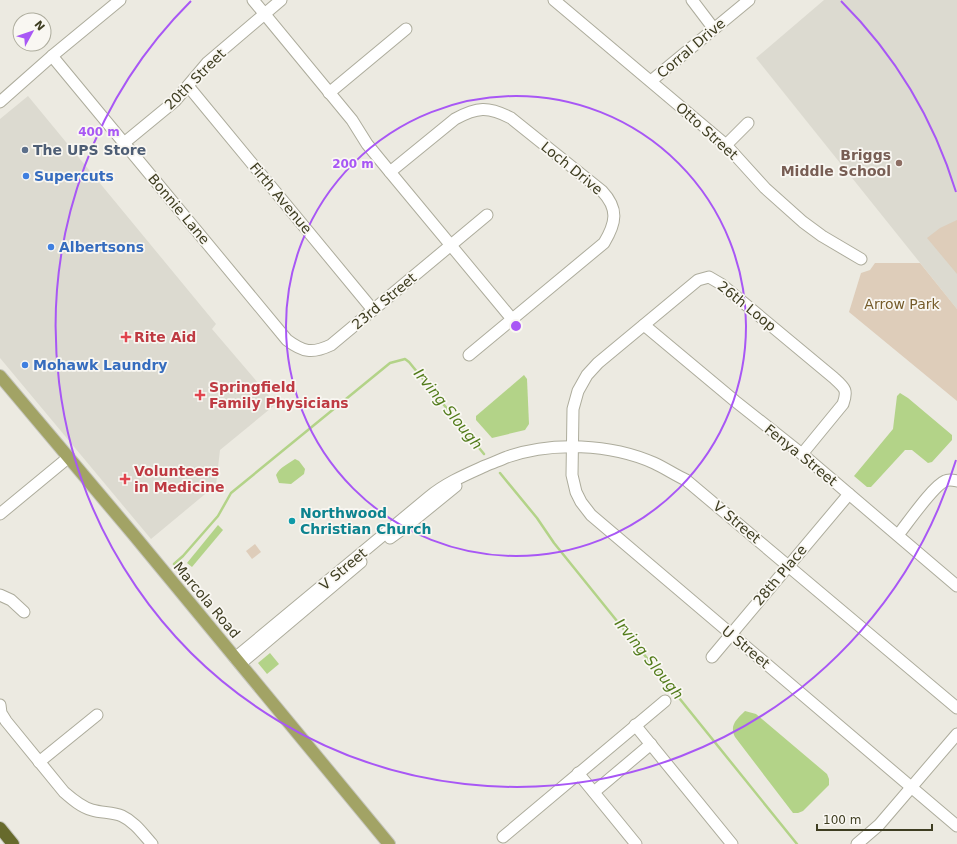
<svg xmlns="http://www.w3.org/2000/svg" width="957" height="844" viewBox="0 0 957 844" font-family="'DejaVu Sans',sans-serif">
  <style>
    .built { fill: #dcdad0 }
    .green { fill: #decdba }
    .water { fill: #b3d388 }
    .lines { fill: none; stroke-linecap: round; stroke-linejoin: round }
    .stream { stroke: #b3d388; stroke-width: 2.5 }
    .minor-casing { stroke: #adac9c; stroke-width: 13 }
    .major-casing { stroke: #c5c5bc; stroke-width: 14 }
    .highway-casing { stroke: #c5c5bc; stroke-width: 14 }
    .minor { stroke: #fff; stroke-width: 11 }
    .major { stroke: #a2a365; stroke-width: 12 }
    .highway { stroke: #676a2c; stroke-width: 12 }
    .ring { fill: none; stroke: #a857f5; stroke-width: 2 }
    .service-dot { fill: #5c6f8a; stroke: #f9f7f2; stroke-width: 1.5 }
    .education-dot { fill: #8d6e63; stroke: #f9f7f2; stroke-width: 1.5 }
    .shop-dot { fill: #3f7fe0; stroke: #f9f7f2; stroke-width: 1.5 }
    .health-dot { fill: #e0444e; stroke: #f9f7f2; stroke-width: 1.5 }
    .culture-dot { fill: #0f9aa8; stroke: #f9f7f2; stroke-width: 1.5 }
    .labels { text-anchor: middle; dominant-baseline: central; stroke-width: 3.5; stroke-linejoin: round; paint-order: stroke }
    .street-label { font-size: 14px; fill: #3e3d21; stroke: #f9f7f2 }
    .service-label { font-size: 14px; font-weight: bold; fill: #4e5e75; stroke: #f9f7f2; text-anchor: start }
    .education-label { font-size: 14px; font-weight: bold; fill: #785e54; stroke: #f9f7f2; text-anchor: end }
    .shop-label { font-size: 14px; font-weight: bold; fill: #366cbe; stroke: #f9f7f2; text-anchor: start }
    .park-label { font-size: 14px; fill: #755b2a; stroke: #f9f7f2 }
    .health-label { font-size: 14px; font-weight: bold; fill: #be3a42; stroke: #f9f7f2; text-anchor: start }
    .culture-label { font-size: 14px; font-weight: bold; fill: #0d838f; stroke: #f9f7f2; text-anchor: start }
    .water-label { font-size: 15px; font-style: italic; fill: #517b1a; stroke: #f9f7f2 }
    .centre { fill: #a857f5; stroke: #f9f7f2; stroke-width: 2 }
    .ring-label { font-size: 12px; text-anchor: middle; font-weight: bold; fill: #a857f5; stroke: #f9f7f2; stroke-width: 3.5; stroke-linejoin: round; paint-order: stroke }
  </style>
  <rect width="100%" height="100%" fill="#eceae1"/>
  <g class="built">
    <polygon points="824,0 957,0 957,309 756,58"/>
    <polygon points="28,96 216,324 212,329 276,404 220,450 216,485 151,539 0,358 0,119"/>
  </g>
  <g class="green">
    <polygon points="957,220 957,274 927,238 940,228"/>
    <polygon points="875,263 920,263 957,309 957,401 849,312 861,273 870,270"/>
    <polygon points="255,544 261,552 252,559 246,551"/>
  </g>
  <g class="water">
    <polygon points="524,375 527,379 529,424 525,430 492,438 476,420 476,416"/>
    <polygon points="900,393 908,398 952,435 952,440 932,462 928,463 912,450 905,450 871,487 867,487 854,476 893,429 897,396"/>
    <path d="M295 459 299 461 305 469 304 474 291 484 279 483 276 475C280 467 288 464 295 459Z"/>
    <polygon points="218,525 223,530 192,567 187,563"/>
    <polygon points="270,653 279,664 267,674 258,663"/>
    <path d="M745 711 756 714 827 774 829 779V785L803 811 798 813H793L735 737C729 725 737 719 745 711Z"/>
  </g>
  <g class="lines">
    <g class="stream">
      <polyline points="500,473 537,518 554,543 797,844"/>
      <polyline points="174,564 183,556 218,516 231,493 390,363 405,359 409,362 484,454"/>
    </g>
    <defs>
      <g id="minor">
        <polyline points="253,0 352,120 367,144 390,172 512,319"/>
        <polyline points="554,0 726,145 765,188 803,222 822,236 861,259"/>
        <polyline points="692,0 714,29"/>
        <path d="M52 56 287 340C303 352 312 354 331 345L487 215"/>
        <polyline points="651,81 749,0"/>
        <polyline points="188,86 373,310"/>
        <polyline points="329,93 406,29"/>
        <polyline points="0,102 52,56 120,0"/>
        <polyline points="124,143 175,101 207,63 281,0"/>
        <polyline points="726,145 748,123"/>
        <path d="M390 172 455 119C477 107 488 106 511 118L602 191C619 209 616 223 604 243L469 355"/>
        <polyline points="644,325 735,401 802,454 957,586"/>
        <path d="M802 454 843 404C848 390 845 388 834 378L721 284 709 277 698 280 598 363 587 375 578 391 573 409 572 475 576 492 581 502 591 515 957 826"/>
        <polyline points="0,514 69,457"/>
        <path d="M898 535C907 524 933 486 945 481 949 479 953 480 957 481"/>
        <polyline points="390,538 408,525 456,486"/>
        <polyline points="0,595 11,600 24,612"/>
        <polyline points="712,657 849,494"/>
        <path d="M235 658 429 497C446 483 465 475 485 466 492 463 500 460 507 457 552 441 611 444 654 463 665 468 675 475 686 480L957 708"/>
        <polyline points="240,664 361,562"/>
        <path d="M0 705 1 713 6 721 64 792C72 799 81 807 92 810 102 813 113 812 122 816 135 822 143 834 152 844"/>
        <polyline points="635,725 732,844"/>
        <polyline points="39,762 97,715"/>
        <polyline points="578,773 636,844"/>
        <polyline points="594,792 651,744"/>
        <polyline points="503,837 665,701"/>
        <polyline points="857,844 879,825 957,734"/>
      </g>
      <polyline id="major" points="0,376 133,534 389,844"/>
      <polyline id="highway" points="0,828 13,844"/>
    </defs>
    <use href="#minor" class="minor-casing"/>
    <use href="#major" class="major-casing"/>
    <use href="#highway" class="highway-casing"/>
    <use href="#minor" class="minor"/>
    <use href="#major" class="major"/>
    <use href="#highway" class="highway"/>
  </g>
  <g class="ring">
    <circle cx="516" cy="326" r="230"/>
    <path d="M956 460A460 460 0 1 1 191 1M841 1A460 460 0 0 1 956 192"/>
  </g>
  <circle class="service-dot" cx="25" cy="150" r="4"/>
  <circle class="education-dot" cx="899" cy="163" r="4"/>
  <g class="shop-dot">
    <circle cx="26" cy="176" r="4"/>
    <circle cx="51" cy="247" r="4"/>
    <circle cx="25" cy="365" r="4"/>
  </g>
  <g class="health-dot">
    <path d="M124 331h4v4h4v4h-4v4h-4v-4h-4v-4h4z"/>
    <path d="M198 389h4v4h4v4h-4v4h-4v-4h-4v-4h4z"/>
    <path d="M123 473h4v4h4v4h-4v4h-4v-4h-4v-4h4z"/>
  </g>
  <circle class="culture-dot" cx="292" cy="521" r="4"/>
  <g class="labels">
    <g class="street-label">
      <text transform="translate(691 48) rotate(-40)">Corral Drive</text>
      <text transform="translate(195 79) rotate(-45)">20th Street</text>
      <text transform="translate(707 131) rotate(42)">Otto Street</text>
      <text transform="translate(572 168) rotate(39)">Loch Drive</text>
      <text transform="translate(281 198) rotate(50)">Firth Avenue</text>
      <text transform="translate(179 209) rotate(50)">Bonnie Lane</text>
      <text transform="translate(384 301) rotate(-40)">23rd Street</text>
      <text transform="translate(747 306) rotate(39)">26th Loop</text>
      <text transform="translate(801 455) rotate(39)">Fenya Street</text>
      <text transform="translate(737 522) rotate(40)">V Street</text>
      <text transform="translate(343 569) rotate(-40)">V Street</text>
      <text transform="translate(780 575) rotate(-50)">28th Place</text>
      <text transform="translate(207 600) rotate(50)">Marcola Road</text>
      <text transform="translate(746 647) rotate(40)">U Street</text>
    </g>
    <g class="service-label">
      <text x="33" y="150">The UPS Store</text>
    </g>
    <g class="education-label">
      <text x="891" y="155">Briggs<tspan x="891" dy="16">Middle School</tspan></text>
    </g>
    <g class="shop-label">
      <text x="34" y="176">Supercuts</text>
      <text x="59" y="247">Albertsons</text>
      <text x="33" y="365">Mohawk Laundry</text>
    </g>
    <g class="park-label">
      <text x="902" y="304">Arrow Park</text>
    </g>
    <g class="health-label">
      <text x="134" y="337">Rite Aid</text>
      <text x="209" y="387">Springfield<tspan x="209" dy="16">Family Physicians</tspan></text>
      <text x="134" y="471">Volunteers<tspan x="134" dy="16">in Medicine</tspan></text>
    </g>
    <g class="culture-label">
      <text x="300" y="513">Northwood<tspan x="300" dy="16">Christian Church</tspan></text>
    </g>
    <g class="water-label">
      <text transform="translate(448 409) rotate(51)">Irving Slough</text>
      <text transform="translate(649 659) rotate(51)">Irving Slough</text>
    </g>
  </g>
  <circle cx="516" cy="326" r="6" class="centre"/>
  <g class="ring-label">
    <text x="99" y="136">400 m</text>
    <text x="353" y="168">200 m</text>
  </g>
  <g transform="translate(32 32) rotate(50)"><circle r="19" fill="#f9f7f2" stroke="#aead9e"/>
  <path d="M0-3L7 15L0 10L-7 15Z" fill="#a857f5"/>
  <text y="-6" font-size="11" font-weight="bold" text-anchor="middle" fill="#3e3d21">N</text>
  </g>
  <path d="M817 824v6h115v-6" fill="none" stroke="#3e3d21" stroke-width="2"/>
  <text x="823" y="824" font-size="12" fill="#3e3d21" stroke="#f9f7f2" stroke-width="3" paint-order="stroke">100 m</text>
</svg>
